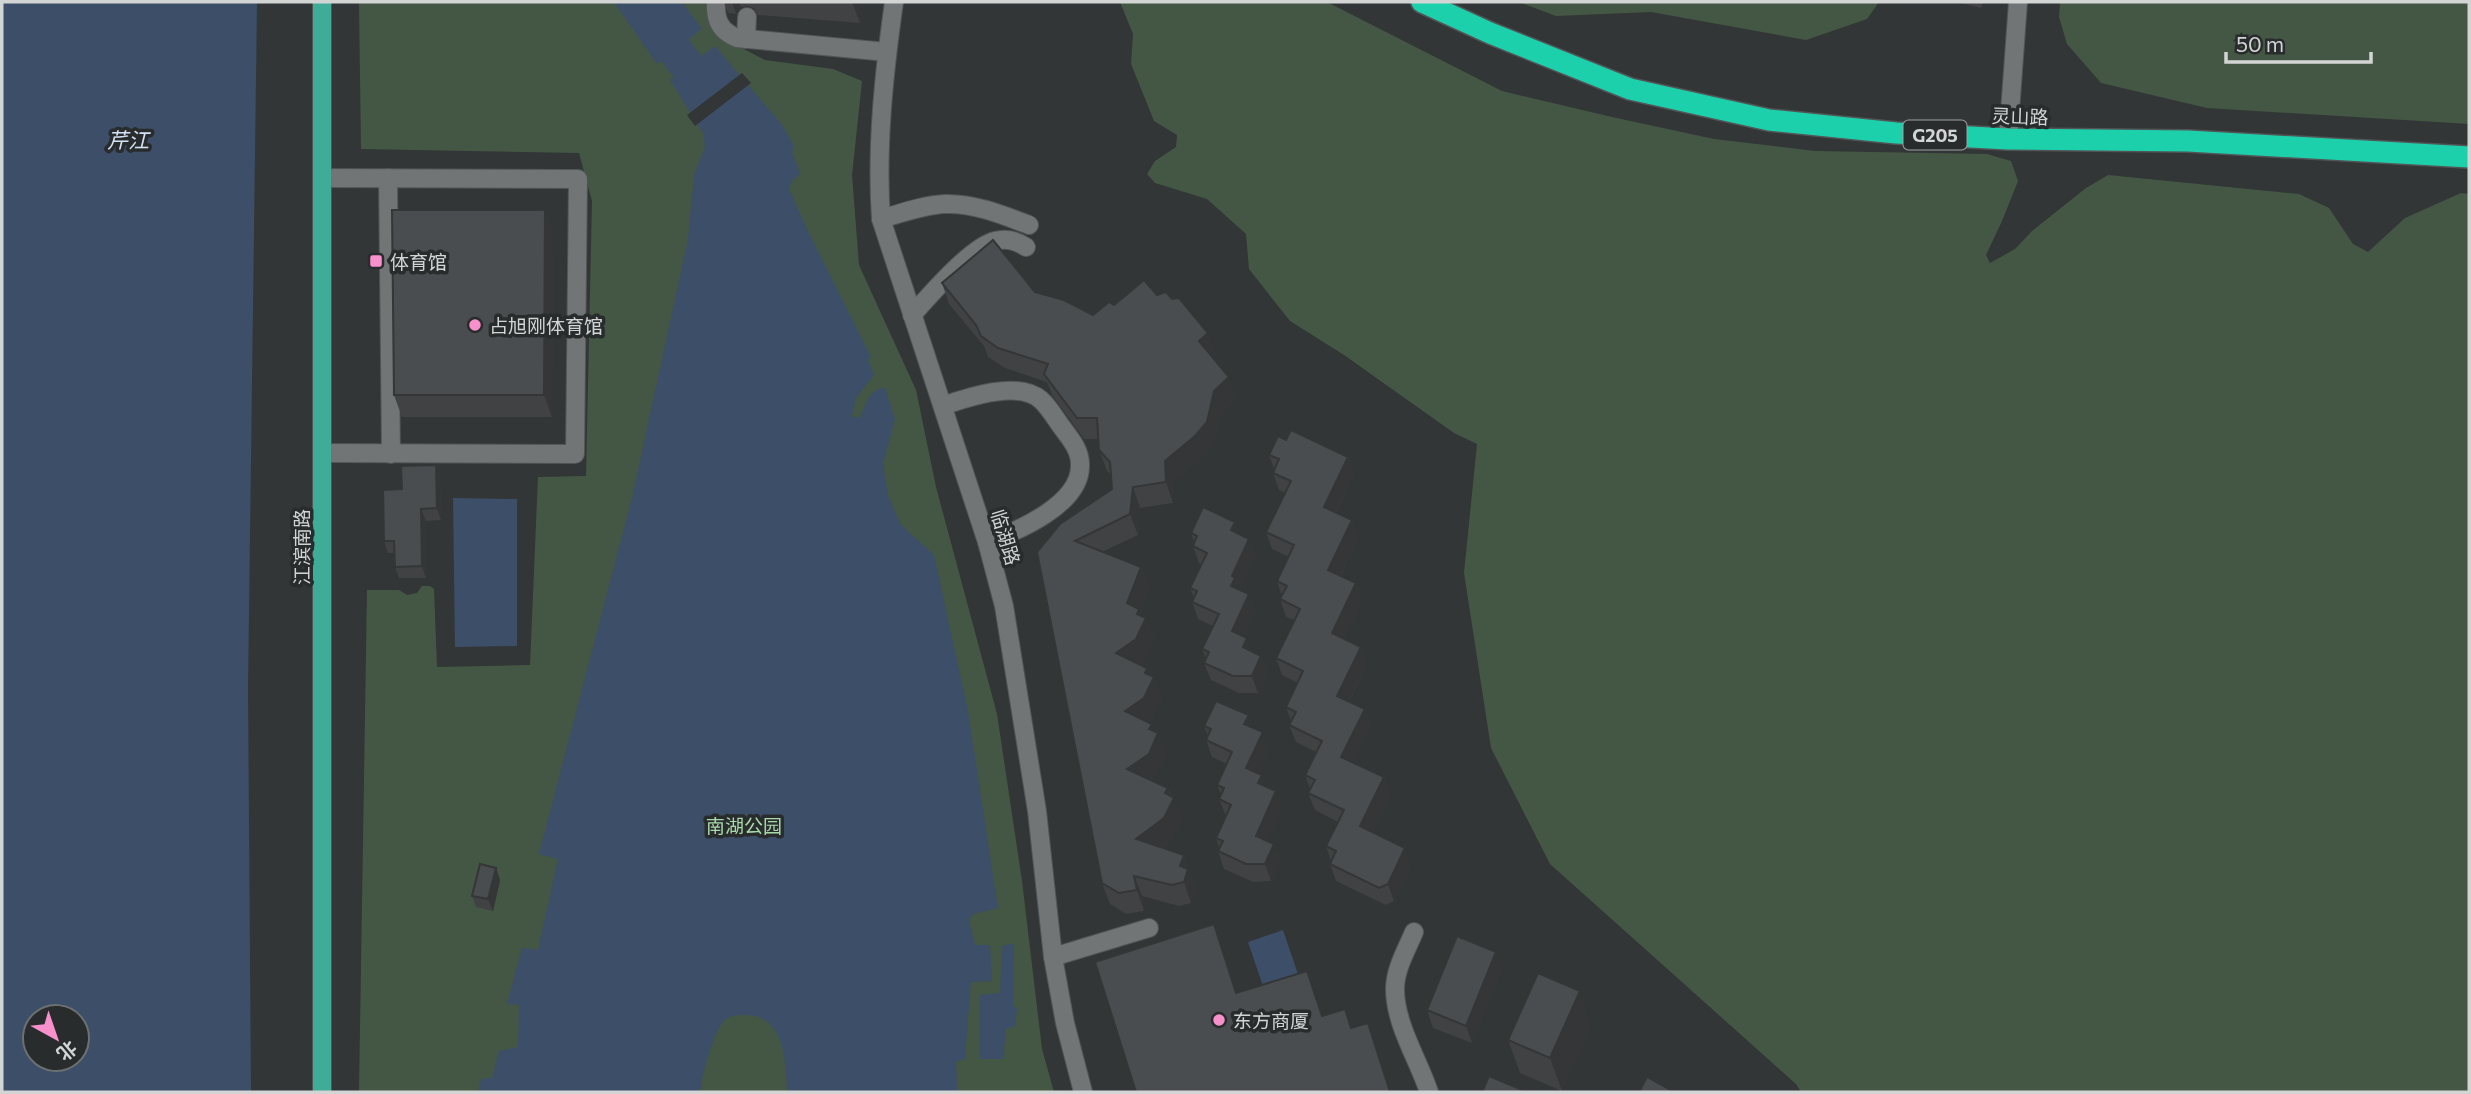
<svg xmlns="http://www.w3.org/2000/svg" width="2471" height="1094" viewBox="0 0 2471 1094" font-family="Commissioner,'Noto Sans SC',sans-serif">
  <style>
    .green { fill: #445744 }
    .water { fill: #3d4e69; fill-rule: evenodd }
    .pier { fill: #323636 }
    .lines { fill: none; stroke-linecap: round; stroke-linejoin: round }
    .river { stroke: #3d4e69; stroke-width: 35 }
    .minor-casing { stroke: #525455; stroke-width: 20 }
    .major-casing { stroke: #525455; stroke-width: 20 }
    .highway-casing { stroke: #525455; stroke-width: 24 }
    .minor { stroke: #717576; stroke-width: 18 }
    .major { stroke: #3eac96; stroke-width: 18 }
    .highway { stroke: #1cd0ac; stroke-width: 21 }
    .wall { fill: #404244 }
    .shaded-wall { fill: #343637 }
    .building { fill: #4a4d4f; stroke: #343637; stroke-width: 2 }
    .poi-dot { fill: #f890cc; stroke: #282c2c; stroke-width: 2.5 }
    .labels { text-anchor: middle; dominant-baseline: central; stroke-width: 7; stroke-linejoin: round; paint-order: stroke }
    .shield { fill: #282c2c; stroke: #a0a2a2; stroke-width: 2 }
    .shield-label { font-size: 18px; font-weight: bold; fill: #d3d5d5 }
    .street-label { font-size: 19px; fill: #d3d5d5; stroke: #282c2c }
    .poi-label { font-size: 19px; fill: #d3d5d5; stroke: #282c2c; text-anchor: start }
    .park-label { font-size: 19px; fill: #a9d8aa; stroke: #282c2c }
    .water-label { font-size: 21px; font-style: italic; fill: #d3e0f5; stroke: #282c2c }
  </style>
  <rect width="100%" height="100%" fill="#323636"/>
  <g class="green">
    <polygon points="359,2 709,2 719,36 765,60 833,69 862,81 852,175 859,265 916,390 936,487 997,714 1022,881 1042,1049 1054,1092 359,1092 367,590 399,590 407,595 417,593 422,586 430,586 434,589 437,667 530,665 538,477 586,476 592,201 579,153 361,149"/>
    <polygon points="1120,2 1327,2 1502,91 1612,117 1714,139 1815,151 1987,154 2011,161 2018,181 2002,221 1986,255 1990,263 2015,249 2032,231 2086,188 2108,175 2299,194 2329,208 2353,244 2368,252 2405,218 2461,193 2469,194 2469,1092 1801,1092 1796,1084 1550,864 1491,748 1464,573 1477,444 1454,433 1344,355 1290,321 1249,269 1246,234 1207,199 1155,183 1147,174 1155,161 1176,147 1177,135 1154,121 1131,64 1133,34"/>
    <polygon points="1519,2 1879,2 1867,19 1806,40 1651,12 1556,16"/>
    <polygon points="2060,2 2469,2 2469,124 2207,108 2101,83 2067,44 2059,17"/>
  </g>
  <g class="water">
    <path d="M2 2H257L248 689 251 1092H2ZM77 1017V1059H35V1017Z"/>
    <polygon points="614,2 682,2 702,29 657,64"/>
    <path d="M715 46 783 126 794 146 792 152 800 174 792 181 789 189 807 229 871 357 868 360 874 375 856 398 852 416 860 418C865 405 870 388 885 388L895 419 883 464 888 496 901 525 934 555 968 711 998 908 973 914 969 920 975 945H990L992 981 971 982 965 1059 956 1062 957 1090 965 1092H787C786 1063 785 1015 746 1015 739 1015 731 1015 725 1020 713 1031 702 1076 700 1092H478L481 1079 492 1078 499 1051 518 1047 519 1005 507 1004 522 948 538 950 558 859 539 854 632 498 688 239 694 175 705 147 703 133 670 80Z"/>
    <polygon points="453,498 517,499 517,646 455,647"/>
    <polygon points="1283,930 1299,977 1264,989 1248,942"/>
    <polygon points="1014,943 1013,1004 1017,1009 1015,1026 1006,1029 1003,1059 980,1059 980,995 1000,993 1002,946"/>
  </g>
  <polygon class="pier" points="742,73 751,83 695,126 687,115"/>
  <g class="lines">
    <polyline class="river" points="637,2 688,67"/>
    <defs>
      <g id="minor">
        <path d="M716 2C715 20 720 31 737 38L887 52"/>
        <path d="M894 2C884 73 876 147 881 219L987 542 1004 606 1037 811 1053 957 1065 1023 1083 1092"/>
        <polyline points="746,39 747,17"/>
        <polyline points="2008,139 2018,2"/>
        <polyline points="322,178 578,179 575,454 322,453"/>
        <polyline points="388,178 391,454"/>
        <path d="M881 219C902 213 923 205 945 204 974 203 1003 215 1029 225"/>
        <path d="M912 315C929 296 972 246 995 241 1006 238 1017 241 1026 247"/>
        <path d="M943 406C968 397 1019 380 1041 400 1049 407 1055 418 1061 426 1069 437 1080 449 1080 464 1082 504 1018 531 987 542"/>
        <path d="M1414 932C1407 949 1395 969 1395 989 1395 1024 1418 1059 1429 1092"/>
        <polyline points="1053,957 1149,928"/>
      </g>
      <polyline id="major" points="322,1092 322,2"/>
      <polyline id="highway" points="1422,2 1490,33 1630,89 1769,120 1896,133 2008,139 2188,141 2469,157"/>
    </defs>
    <use href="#minor" class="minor-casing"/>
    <use href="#major" class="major-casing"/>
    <use href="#highway" class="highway-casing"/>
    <use href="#minor" class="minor"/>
    <use href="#major" class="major"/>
    <use href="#highway" class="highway"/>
  </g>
  <g class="wall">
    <polygon points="724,2 863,2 860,23 758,15 754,8 748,6 741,7 736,14 728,13"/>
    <polygon points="1957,2 1983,2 1981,8"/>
    <polygon points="545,210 553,232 552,417 402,417 394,395"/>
    <polygon points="942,283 1035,292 1093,315 1114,305 1157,295 1216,354 1212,357 1236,398 1222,412 1214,443 1202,457 1173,481 1173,503 1140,508 1138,535 1102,552 1141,567 1149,588 1140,610 1142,616 1146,618 1154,639 1144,660 1138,664 1147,668 1150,675 1154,677 1162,698 1152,719 1148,722 1152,724 1154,731 1158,733 1166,754 1156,775 1150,780 1168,788 1182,818 1172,839 1161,848 1184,855 1196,889 1191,903 1179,906 1142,896 1144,911 1126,914 1110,904 1102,883 1037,552 1112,489 1111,475 1107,471 1099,450 1099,439 1084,439 1052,395 1047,382 1005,368 988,357 984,346 949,304"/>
    <polygon points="1286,440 1348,457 1354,474 1336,513 1352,520 1358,538 1340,576 1356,583 1362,601 1344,638 1361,647 1367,664 1349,702 1365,709 1371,726 1353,763 1384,777 1390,795 1372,832 1411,865 1394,901 1386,905 1336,881 1330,864 1331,861 1326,846 1338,822 1315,810 1308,793 1310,789 1305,775 1316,752 1296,742 1289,725 1291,721 1286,707 1298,683 1282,675 1276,658 1294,620 1286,617 1280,599 1282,596 1277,581 1289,557 1272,549 1266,532 1285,493 1279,490 1273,473 1274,469 1269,455"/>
    <polygon points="436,465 440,477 441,520 426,521 426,578 399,578 395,567 394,553 388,553 384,541 402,489"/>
    <polygon points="1191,533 1240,534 1249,539 1256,556 1240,590 1249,594 1255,612 1243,637 1252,651 1261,656 1267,673 1258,693 1239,693 1211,680 1204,663 1206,659 1202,649 1213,626 1198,619 1192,602 1194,598 1190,588 1201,565 1199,563 1193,546 1194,542"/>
    <polygon points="1249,715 1253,728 1269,749 1258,773 1262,775 1266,787 1282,809 1268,841 1274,844 1281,861 1271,881 1253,882 1224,869 1218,851 1219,848 1216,838 1226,816 1219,799 1221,795 1217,785 1227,764 1212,757 1206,740 1208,736 1204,726"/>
    <polygon points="496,868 500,880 493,911 476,907 472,896"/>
    <polygon points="1502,969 1472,1043 1433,1028 1427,1010"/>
    <polygon points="1591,1024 1562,1091 1520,1073 1508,1040"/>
  </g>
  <g class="shaded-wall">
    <polygon points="732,2 739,2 741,7 736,14"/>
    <polygon points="852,2 863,2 860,23"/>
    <polygon points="545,210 553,232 552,417 544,395"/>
    <polygon points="1208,333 1216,354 1207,362 1199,341"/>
    <polygon points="1229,377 1236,398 1222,412 1214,443 1202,457 1173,481 1173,503 1166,482 1165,461 1214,391"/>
    <polygon points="1348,457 1354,474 1330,524 1324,507"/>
    <polygon points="436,465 440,477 441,520 437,508"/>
    <polygon points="1133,487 1140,508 1138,535 1130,514"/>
    <polygon points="421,509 426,521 426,578 422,566"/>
    <polygon points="1352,520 1358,538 1334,587 1328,570"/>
    <polygon points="1235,522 1241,539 1231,530"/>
    <polygon points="1249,539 1256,556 1240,591 1231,586 1232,576"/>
    <polygon points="1141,567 1149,588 1140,610 1144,622 1146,618 1154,639 1144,660 1123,674 1116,653 1127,603"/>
    <polygon points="1356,583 1362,601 1338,650 1332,633"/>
    <polygon points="1249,594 1255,612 1238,649 1232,631"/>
    <polygon points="1247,638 1253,656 1243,647"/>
    <polygon points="1361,647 1367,664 1343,713 1337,696"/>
    <polygon points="1261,656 1267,673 1258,693 1252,676"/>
    <polygon points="1147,668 1152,681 1154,677 1162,698 1152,719 1133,732 1125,711"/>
    <polygon points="1365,709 1371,726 1348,774 1341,757"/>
    <polygon points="1249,715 1255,733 1244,724"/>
    <polygon points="1152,724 1157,737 1158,733 1166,754 1156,775 1134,790 1127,769"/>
    <polygon points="1263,732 1269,749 1253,785 1246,768"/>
    <polygon points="1262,775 1268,792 1258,783"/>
    <polygon points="1384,777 1390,795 1366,844 1360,826"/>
    <polygon points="1168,788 1172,801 1174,798 1182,818 1172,839 1144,860 1136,839"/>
    <polygon points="1276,791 1282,809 1263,853 1256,836"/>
    <polygon points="1274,844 1281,861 1271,881 1265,864"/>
    <polygon points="1405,848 1411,865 1394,901 1388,884"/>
    <polygon points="1184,855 1196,889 1191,903 1184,882 1180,866"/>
    <polygon points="496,868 500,880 493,911 488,899"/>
    <polygon points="1134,876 1142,896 1144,911 1137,890"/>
    <polygon points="1214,924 1221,943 1243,1012 1236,993"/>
    <polygon points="1496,952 1502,969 1472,1043 1466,1026"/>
    <polygon points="1580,991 1591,1024 1562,1091 1550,1058"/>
  </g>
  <g class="building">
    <polygon points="392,210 545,210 544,395 394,395"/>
    <polygon points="993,240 1035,292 1064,300 1093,315 1109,302 1114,305 1144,280 1157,295 1166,292 1172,299 1179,298 1208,333 1199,341 1229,377 1214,391 1207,422 1195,436 1165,461 1166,482 1133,487 1130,514 1075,541 1141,567 1127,603 1139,609 1137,614 1146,618 1136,639 1116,653 1147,668 1145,673 1154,677 1144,698 1125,711 1152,724 1149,729 1158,733 1149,754 1127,769 1168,788 1165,793 1174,798 1164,818 1136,839 1184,855 1180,866 1188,869 1184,882 1172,885 1134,876 1137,890 1119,893 1102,883 1037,552 1060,524 1112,489 1110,462 1099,450 1097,418 1077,418 1044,374 1048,364 998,348 981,336 976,325 942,283"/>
    <polygon points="1291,430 1348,457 1324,507 1352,520 1328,570 1356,583 1332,633 1361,647 1337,696 1365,709 1341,757 1384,777 1360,826 1405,848 1388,884 1379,888 1330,864 1336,851 1326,846 1344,810 1308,793 1315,780 1305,775 1322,741 1289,725 1296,712 1286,707 1303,671 1276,658 1300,609 1280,599 1287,586 1277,581 1294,545 1266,532 1291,481 1273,473 1279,459 1269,455 1278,436 1286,440"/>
    <polygon points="436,465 437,508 421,509 422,566 395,567 394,541 384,541 383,490 402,489 401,466"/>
    <polygon points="1203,507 1235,522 1231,530 1249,539 1232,576 1235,578 1231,586 1249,594 1232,631 1247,638 1243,647 1261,656 1252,676 1233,676 1204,663 1209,652 1202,649 1219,614 1192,602 1197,591 1190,588 1207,553 1193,546 1197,536 1191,533"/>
    <polygon points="1216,701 1249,715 1244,724 1263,732 1246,768 1262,775 1258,783 1276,791 1256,836 1274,844 1265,864 1246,864 1218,851 1223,841 1216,838 1231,805 1219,799 1224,788 1217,785 1232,752 1206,740 1211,729 1204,726"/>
    <polygon points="480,864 496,868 488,899 472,896"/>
    <polygon points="1214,924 1236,993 1307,971 1322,1016 1345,1009 1351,1028 1368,1023 1390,1092 1136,1092 1095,962"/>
    <polygon points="1457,936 1496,952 1466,1026 1427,1010"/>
    <polygon points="1538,973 1580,991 1550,1058 1508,1040"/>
    <polygon points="1489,1076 1527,1092 1482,1092"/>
    <polygon points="1647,1077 1674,1092 1639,1092"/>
  </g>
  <g class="poi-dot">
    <rect x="369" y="254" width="14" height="14" rx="3.5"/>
    <circle cx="475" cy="325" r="7"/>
    <circle cx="1219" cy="1020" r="7"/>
  </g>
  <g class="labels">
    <rect class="shield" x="1903.5" y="120.5" width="63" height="29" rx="5"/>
    <g class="shield-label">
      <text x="1935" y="135">G205</text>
    </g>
    <g class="street-label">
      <text transform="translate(2020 116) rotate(2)">灵山路</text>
      <text transform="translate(1006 537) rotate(73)">临湖路</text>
      <text transform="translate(301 547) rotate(-90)">江滨南路</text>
    </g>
    <g class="poi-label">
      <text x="390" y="261">体育馆</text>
      <text x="489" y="325">占旭刚体育馆</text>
      <text x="1233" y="1020">东方商厦</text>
    </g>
    <g class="park-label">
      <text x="744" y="825">南湖公园</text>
    </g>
    <g class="water-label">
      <text x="128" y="139">芹江</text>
    </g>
  </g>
  <rect width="2471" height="1094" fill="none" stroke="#d3d5d5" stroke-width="7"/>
  <g transform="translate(56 1038) rotate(140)"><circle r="33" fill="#282c2c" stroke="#6c7070" stroke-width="2"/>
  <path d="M0-5L12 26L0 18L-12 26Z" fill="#f890cc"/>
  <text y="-10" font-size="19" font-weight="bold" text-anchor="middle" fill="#d3d5d5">北</text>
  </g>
  <path d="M2226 52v10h145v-10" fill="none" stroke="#d3d5d5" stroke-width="3.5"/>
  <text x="2236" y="52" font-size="21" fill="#d3d5d5" stroke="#282c2c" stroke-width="5" paint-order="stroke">50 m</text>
</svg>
